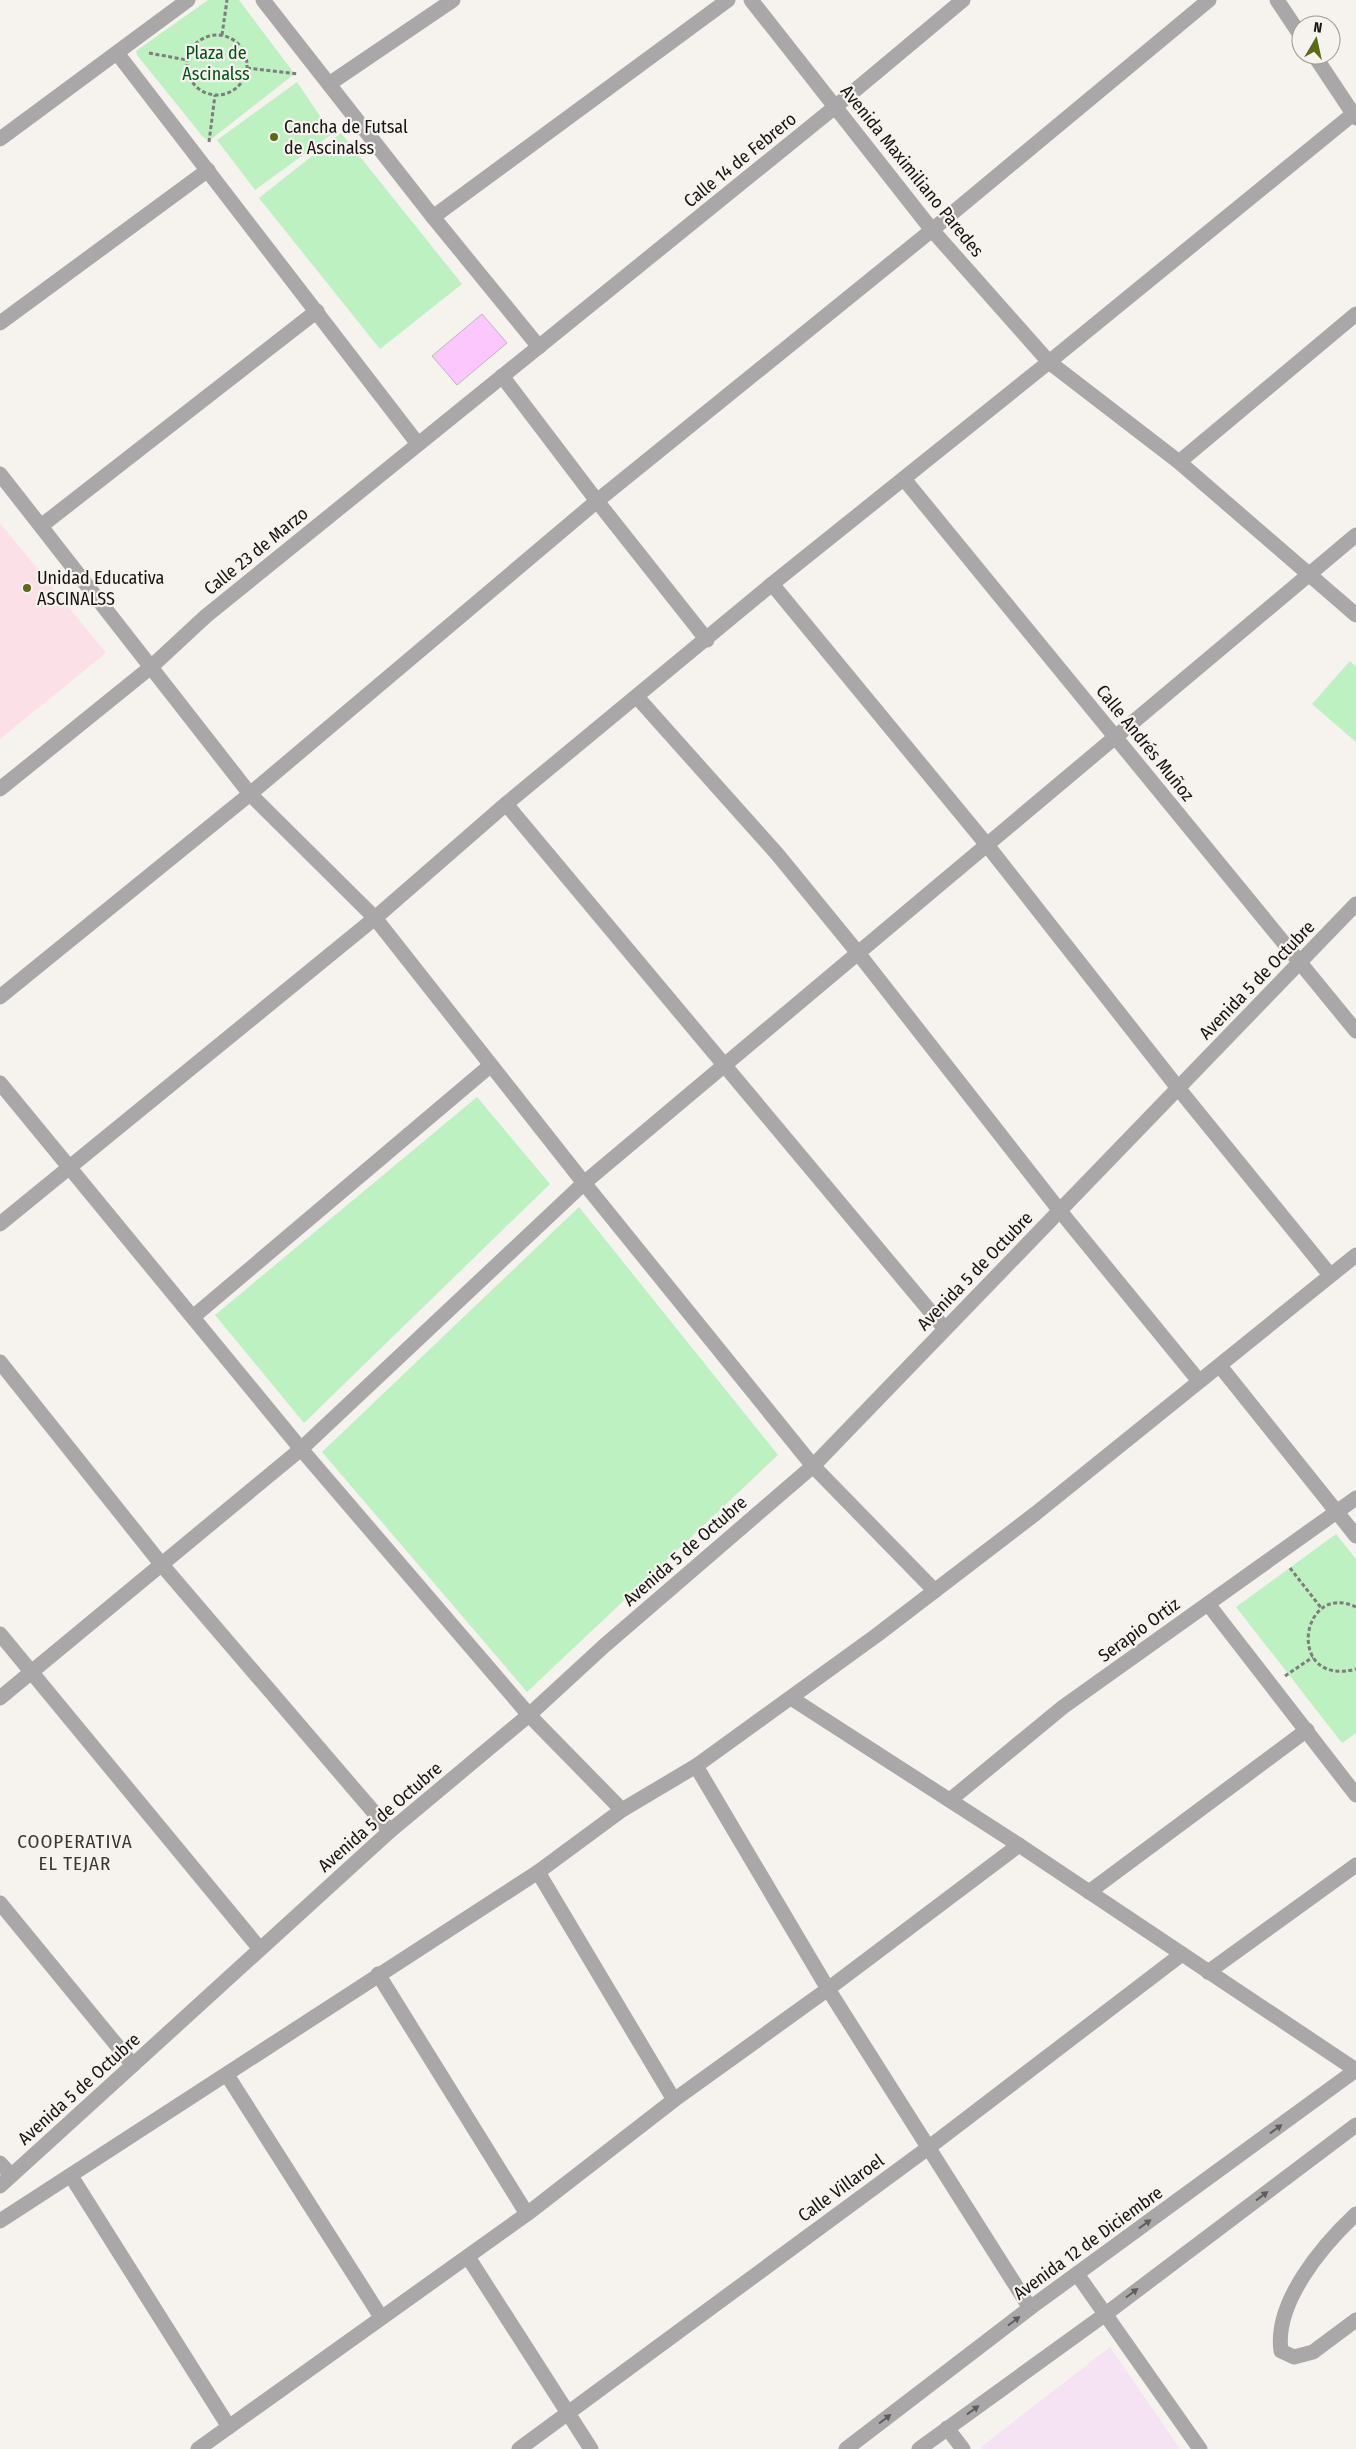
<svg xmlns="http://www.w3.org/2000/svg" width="1356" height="2449" viewBox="0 0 1356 2449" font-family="'Fira Sans Condensed',sans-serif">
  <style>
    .industrial { fill: #f5e2f3 }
    .education { fill: #fbe1e7 }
    .green { fill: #bdf1c2 }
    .building { fill: #fbc7fc; stroke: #bbb7bb }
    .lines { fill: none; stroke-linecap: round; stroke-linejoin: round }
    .path { stroke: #7f7d7a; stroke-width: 3; stroke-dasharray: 4 2.5; stroke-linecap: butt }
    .minor { stroke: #a9a7a7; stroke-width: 15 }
    .oneway { fill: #5f5e5c }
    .poi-dot { fill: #5a6a15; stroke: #f6f2ee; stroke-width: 2 }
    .labels { text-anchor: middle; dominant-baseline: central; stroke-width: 4.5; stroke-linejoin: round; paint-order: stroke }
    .park-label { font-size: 18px; fill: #00531b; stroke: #f6f2ee }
    .poi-label { font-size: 18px; fill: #151412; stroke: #f6f2ee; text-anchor: start }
    .street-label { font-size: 18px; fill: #151412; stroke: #f6f2ee }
    .neighbourhood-label { font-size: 19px; letter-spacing: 1px; fill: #393633; stroke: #f6f2ee }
  </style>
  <rect width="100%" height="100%" fill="#f6f2ee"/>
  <polygon class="industrial" points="1110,2347 1180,2449 983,2449 981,2447"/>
  <polygon class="education" points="0,523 106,653 0,739"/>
  <g class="green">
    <polygon points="208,0 239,0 291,69 293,75 209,141 203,137 137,55 136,51"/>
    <polygon points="297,82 332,134 255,190 217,140"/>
    <polygon points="341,133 462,284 380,349 259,198"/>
    <polygon points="1350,661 1356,667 1356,742 1312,704"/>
    <polygon points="477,1097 550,1184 304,1423 215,1315"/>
    <polygon points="579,1207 778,1455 527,1692 322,1452"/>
    <polygon points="1336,1534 1356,1559 1356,1733 1342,1743 1236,1607"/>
  </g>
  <polygon class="building" points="482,314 507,343 457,385 432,356"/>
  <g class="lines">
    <g class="path">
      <circle cx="217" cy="65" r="30"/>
      <polyline points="222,35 227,0"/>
      <polyline points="149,53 187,60"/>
      <polyline points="247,68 298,74"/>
      <polyline points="209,142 215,95"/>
      <polyline points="1290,1568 1322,1609"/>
      <path d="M1356 1607C1300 1580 1285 1688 1356 1669"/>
      <polyline points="1285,1676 1313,1657"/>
    </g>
    <g class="minor">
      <polyline points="263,0 433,217 539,347"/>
      <polyline points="751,0 932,230 1049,362 1179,462 1356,615"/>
      <polyline points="1277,0 1301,36"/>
      <polyline points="117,53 418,444"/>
      <polyline points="1314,55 1356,118"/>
      <polyline points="329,84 453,0"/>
      <polyline points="0,139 188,0"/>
      <polyline points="433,217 728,0"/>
      <polyline points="0,323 208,170"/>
      <polyline points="502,376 597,501 707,640"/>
      <polyline points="1179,462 1356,314"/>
      <polyline points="0,474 250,794 375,918 584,1183 813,1466 935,1591"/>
      <polyline points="904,479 1356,1031"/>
      <polyline points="41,526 317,311"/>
      <polyline points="772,584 987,845 1178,1088 1330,1275"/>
      <polyline points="637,697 778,855 858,953 1060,1211 1199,1381"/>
      <polyline points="0,789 151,667 206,616 835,107 963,0"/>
      <polyline points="506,804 945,1329"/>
      <polyline points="0,997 250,794 597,501 932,230 1209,0"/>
      <polyline points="0,1083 301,1449 529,1715 622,1810"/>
      <polyline points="0,1224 375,918 506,804 772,584 1049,362 1353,114"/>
      <polyline points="193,1317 491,1065"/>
      <polyline points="0,1362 162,1565 390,1831"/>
      <polyline points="1220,1366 1356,1536"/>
      <polyline points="1208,1604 1356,1795"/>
      <polyline points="0,1634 260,1949"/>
      <polyline points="0,1698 301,1449 584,1183 1356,535"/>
      <polyline points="791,1698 1019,1845 1356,2070"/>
      <polyline points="696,1766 828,1989 1030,2308"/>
      <polyline points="950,1800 1063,1707 1356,1498"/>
      <polyline points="538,1872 674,2100"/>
      <polyline points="1089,1892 1307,1730"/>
      <polyline points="0,1903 133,2065"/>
      <polyline points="1208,1972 1356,1865"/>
      <polyline points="378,1974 527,2214"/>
      <polyline points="227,2075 381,2317"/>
      <polyline points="0,2163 11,2175"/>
      <polyline points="71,2176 229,2427"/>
      <polyline points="0,2186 390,1831 529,1715 604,1646 813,1466 1356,904"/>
      <path d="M1356 2214C1323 2245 1274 2302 1281 2351L1294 2357 1313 2352 1356 2320"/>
      <polyline points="0,2221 538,1872 622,1810 696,1766 877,1635 1035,1514 1356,1255"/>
      <polyline points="468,2257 591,2449"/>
      <polyline points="1077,2274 1200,2449"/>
      <polyline points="947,2428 963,2449"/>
      <polyline points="198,2449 527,2214 674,2100 828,1989 1019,1845"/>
      <polyline points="519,2449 928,2148 1182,1954"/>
      <polyline points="846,2449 1030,2308 1356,2070"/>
      <polyline points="919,2449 1107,2313 1356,2125"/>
    </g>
  </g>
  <defs><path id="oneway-solid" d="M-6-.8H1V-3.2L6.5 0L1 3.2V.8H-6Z" transform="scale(1.25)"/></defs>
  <g class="oneway">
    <use href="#oneway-solid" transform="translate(1276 2129) rotate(-36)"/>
    <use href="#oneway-solid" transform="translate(1262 2196) rotate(-37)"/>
    <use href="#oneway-solid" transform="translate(1145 2224) rotate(-36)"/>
    <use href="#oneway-solid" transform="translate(1132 2293) rotate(-37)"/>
    <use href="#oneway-solid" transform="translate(1014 2321) rotate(-37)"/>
    <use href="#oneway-solid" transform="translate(973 2410) rotate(-36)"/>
    <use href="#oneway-solid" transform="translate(885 2419) rotate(-37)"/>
  </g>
  <g class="poi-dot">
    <circle cx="274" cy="137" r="5"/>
    <circle cx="27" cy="588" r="5"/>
  </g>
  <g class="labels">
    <g class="park-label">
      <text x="216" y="53">Plaza de<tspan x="216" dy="21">Ascinalss</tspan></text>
    </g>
    <g class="poi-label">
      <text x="284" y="127">Cancha de Futsal<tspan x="284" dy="21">de Ascinalss</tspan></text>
      <text x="37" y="578">Unidad Educativa<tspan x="37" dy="21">ASCINALSS</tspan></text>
    </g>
    <g class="street-label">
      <text transform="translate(740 160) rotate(-39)">Calle 14 de Febrero</text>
      <text transform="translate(912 171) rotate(51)">Avenida Maximiliano Paredes</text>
      <text transform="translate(256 551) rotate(-39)">Calle 23 de Marzo</text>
      <text transform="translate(1145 743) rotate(51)">Calle Andrés Muñoz</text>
      <text transform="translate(1257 980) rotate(-46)">Avenida 5 de Octubre</text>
      <text transform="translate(975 1271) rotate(-46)">Avenida 5 de Octubre</text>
      <text transform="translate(685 1551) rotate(-41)">Avenida 5 de Octubre</text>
      <text transform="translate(1139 1630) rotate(-36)">Serapio Ortiz</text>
      <text transform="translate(380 1817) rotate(-41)">Avenida 5 de Octubre</text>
      <text transform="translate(79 2089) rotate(-42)">Avenida 5 de Octubre</text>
      <text transform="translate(841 2188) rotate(-36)">Calle Villaroel</text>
      <text transform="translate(1088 2243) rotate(-36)">Avenida 12 de Diciembre</text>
    </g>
    <g class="neighbourhood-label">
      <text x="75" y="1841">COOPERATIVA<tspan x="75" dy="22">EL TEJAR</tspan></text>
    </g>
  </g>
  <g transform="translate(1316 40) rotate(9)"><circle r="24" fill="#f6f2ee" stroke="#9c9996"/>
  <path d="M0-4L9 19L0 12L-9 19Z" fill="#5a6a15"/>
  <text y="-8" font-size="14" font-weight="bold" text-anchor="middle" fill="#151412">N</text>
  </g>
</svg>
